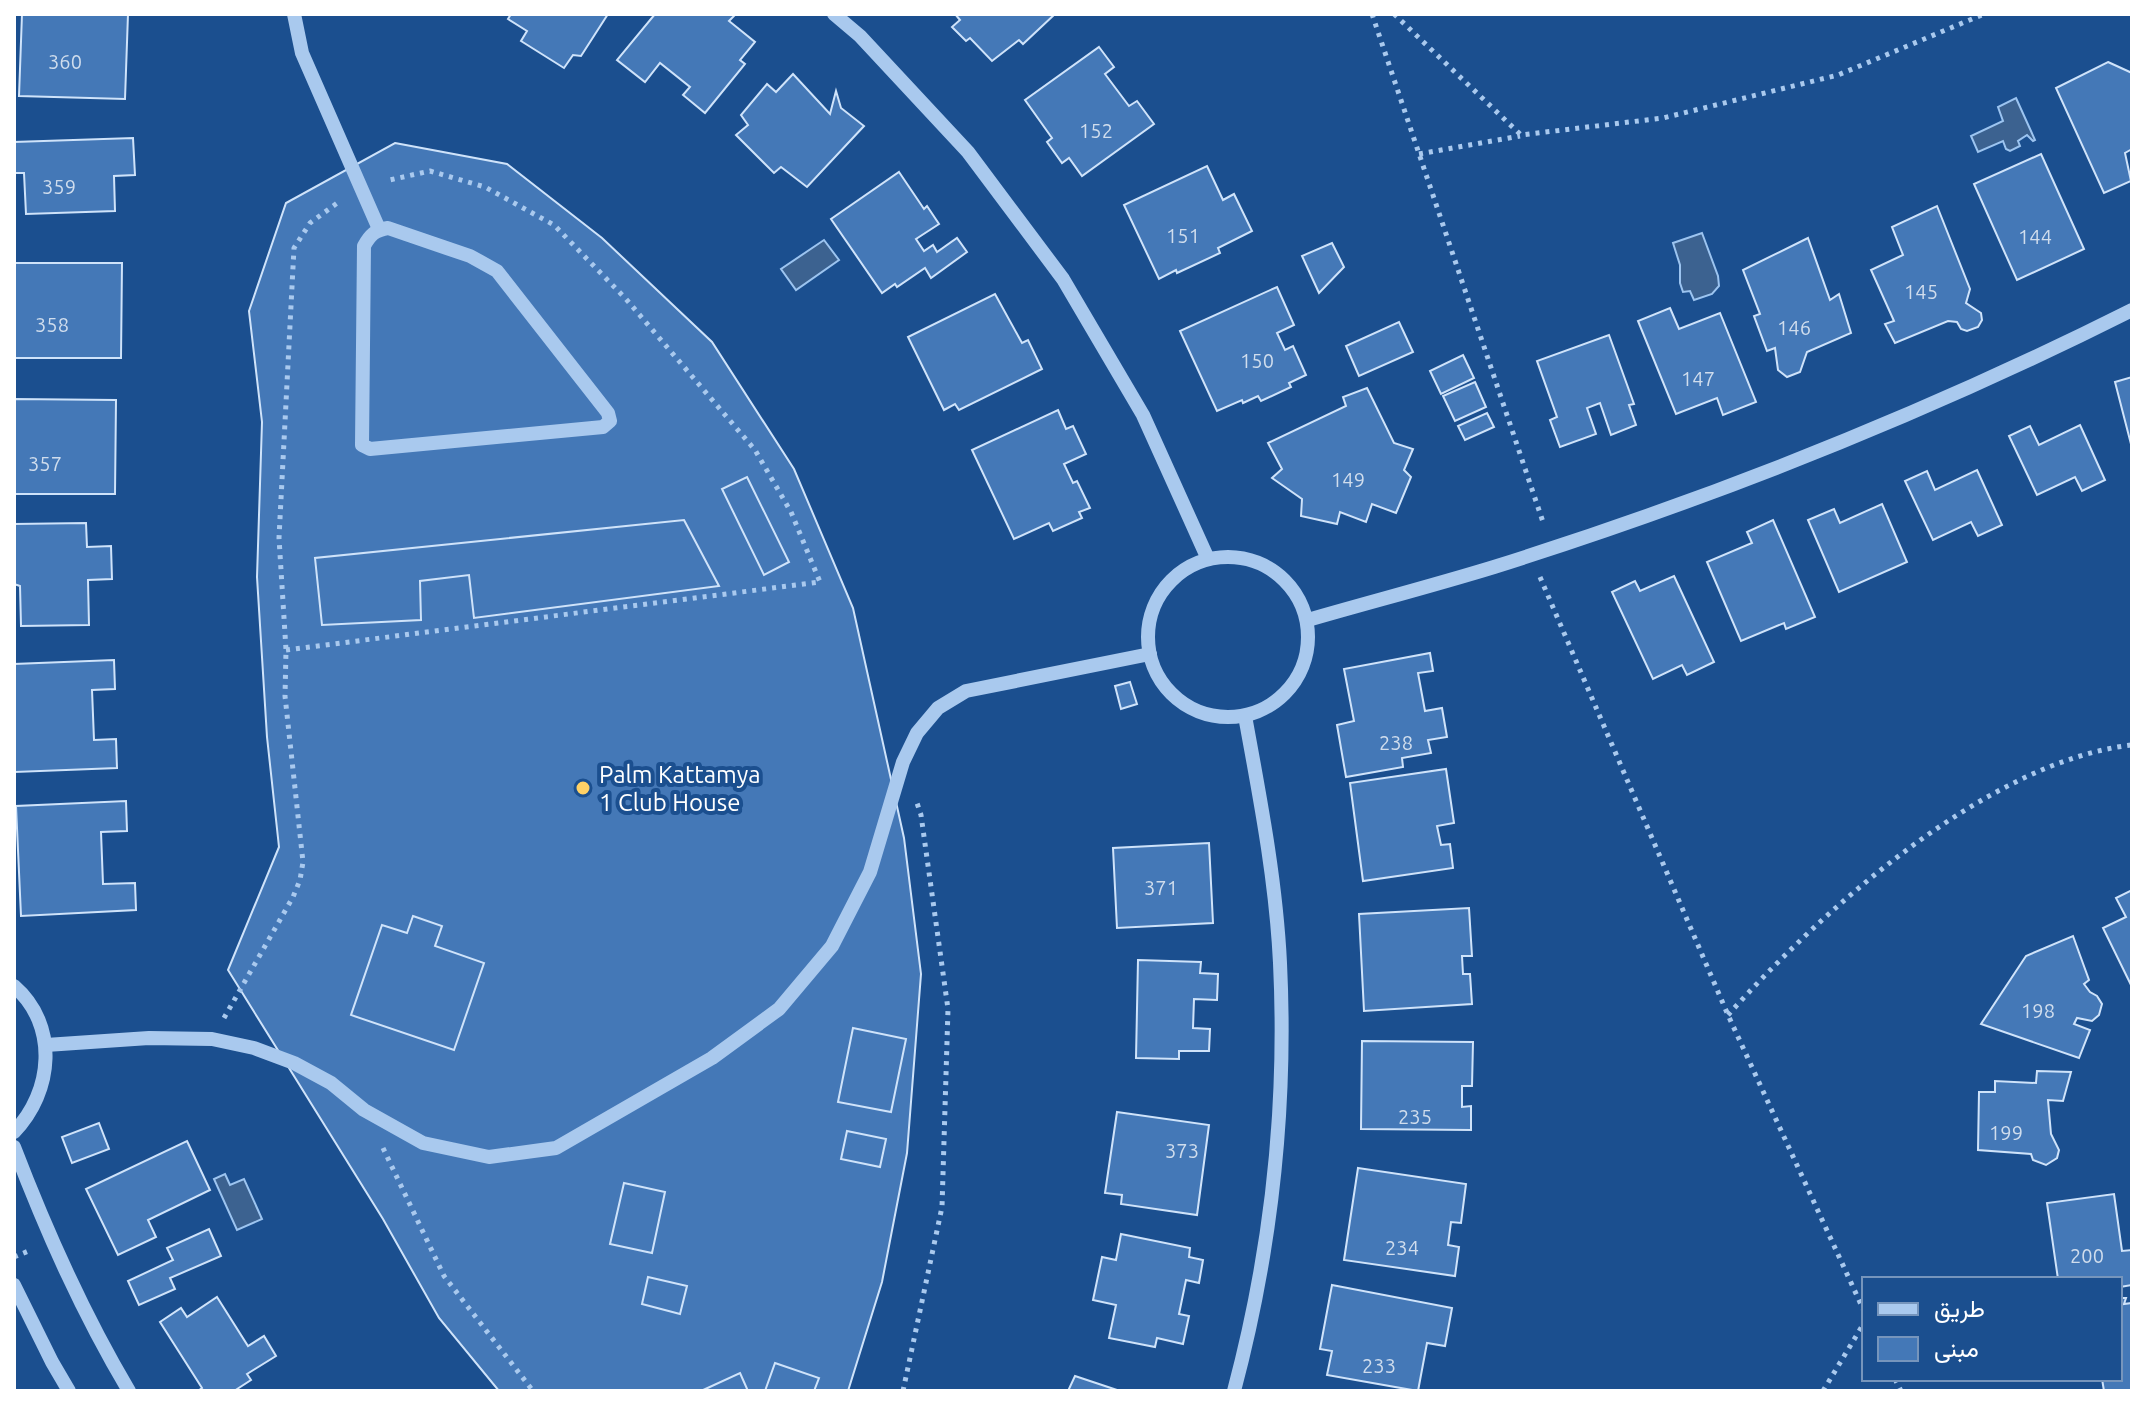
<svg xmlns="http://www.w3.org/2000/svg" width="2146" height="1405" viewBox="0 0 2146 1405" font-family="Ubuntu,Vazirmatn,sans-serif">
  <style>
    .water { fill: #3c6290; stroke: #9cc4f0; stroke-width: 2 }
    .building { fill: #4478b7; stroke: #cfe3fa; stroke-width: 2 }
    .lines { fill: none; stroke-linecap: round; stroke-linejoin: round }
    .path { stroke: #a9c9ee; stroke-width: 5; stroke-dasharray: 4 6; stroke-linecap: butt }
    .minor { stroke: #a9c9ee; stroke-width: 14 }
    .poi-dot { fill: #ffd166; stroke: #1b4f8f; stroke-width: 3 }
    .labels { text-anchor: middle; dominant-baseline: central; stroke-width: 8; stroke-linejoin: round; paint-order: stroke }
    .number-label { font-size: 20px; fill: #d0dded }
    .poi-label { font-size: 24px; fill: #fff; stroke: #1b4f8f; text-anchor: start }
  </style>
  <rect width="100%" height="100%" fill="#1b4f8f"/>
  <g class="water">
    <polygon points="2016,98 2035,140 2033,141 2027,135 2018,141 2020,146 2010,151 2006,149 2003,141 1978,152 1971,136 2003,121 1998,107"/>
    <polygon points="1702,233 1718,276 1719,286 1712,294 1694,300 1690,291 1683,292 1680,283 1680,265 1673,243"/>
    <polygon points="824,240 839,260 796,290 781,269"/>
    <polygon points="225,1174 230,1185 244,1179 262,1219 237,1230 214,1179"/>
  </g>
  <g class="building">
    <polygon points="22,14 128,14 125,99 19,96"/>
    <polygon points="511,14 608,14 581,56 573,55 564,68 521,41 527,31 508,19"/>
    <polygon points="655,14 731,14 734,16 729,21 755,42 740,60 745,64 705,113 683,95 690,87 660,63 645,82 617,60"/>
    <polygon points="955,14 1055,14 1023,44 1019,40 992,61 970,38 966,41 952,27 960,20"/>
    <polygon points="1099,47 1114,67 1105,74 1129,106 1137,101 1154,124 1082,176 1069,158 1062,163 1047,142 1052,138 1025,100"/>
    <polygon points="2108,62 2132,73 2132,149 2125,153 2131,181 2104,193 2056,88"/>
    <polygon points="793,74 830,114 836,91 841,108 864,126 807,187 781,167 774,173 736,135 748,125 741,115 767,84 776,92"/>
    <polygon points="133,138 135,175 114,176 115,211 26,214 24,173 14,173 14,142"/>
    <polygon points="395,143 507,164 602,238 712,342 794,469 853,608 904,838 921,974 907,1153 882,1282 848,1391 499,1391 439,1318 383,1219 228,970 279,847 267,737 257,577 262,422 249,311 286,203"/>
    <polygon points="2041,154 2084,249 2017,280 1974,184"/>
    <polygon points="1207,166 1223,200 1234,194 1252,231 1218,248 1220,253 1177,273 1176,270 1159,279 1124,205"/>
    <polygon points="899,172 924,209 927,206 939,224 916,239 924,251 933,245 937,252 957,238 967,252 931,278 925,268 897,287 895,284 882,293 831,219"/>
    <polygon points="1937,206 1970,289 1966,303 1981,313 1982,320 1978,327 1967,331 1961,329 1957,322 1948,321 1895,343 1885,324 1894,321 1871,270 1903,255 1892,227"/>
    <polygon points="1808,238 1830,300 1839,294 1851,333 1807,352 1800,372 1787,377 1778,370 1775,348 1767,351 1754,316 1760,314 1743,270"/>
    <polygon points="1332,243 1344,267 1319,293 1302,256"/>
    <polygon points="15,263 122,263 121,358 15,358"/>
    <polygon points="1277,287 1294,325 1277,333 1285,350 1293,346 1306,375 1289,383 1291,387 1261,401 1258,396 1243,403 1242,400 1217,411 1180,331"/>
    <polygon points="995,294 1022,343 1028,340 1042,369 959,410 955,404 944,410 908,337"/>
    <polygon points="1670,308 1679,329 1720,313 1756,402 1723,415 1717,398 1676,414 1638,321"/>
    <polygon points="1399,322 1413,352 1359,376 1346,346"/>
    <polygon points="1609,335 1634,404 1629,405 1636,425 1611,435 1600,403 1587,408 1596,434 1560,447 1550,420 1557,417 1537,361"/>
    <polygon points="1463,355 1474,378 1441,394 1430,371"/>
    <polygon points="2132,377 2132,448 2115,382"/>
    <polygon points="1475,382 1486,407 1455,421 1443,396"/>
    <polygon points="1367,388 1394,443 1413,449 1404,470 1411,477 1396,513 1372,504 1366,522 1340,512 1337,524 1301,516 1302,499 1272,478 1282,469 1268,443 1346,406 1343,397"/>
    <polygon points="14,399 116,400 115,494 14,494"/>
    <polygon points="1058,410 1066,429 1073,426 1086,454 1064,464 1073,483 1077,481 1090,508 1079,512 1082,518 1053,531 1049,523 1014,539 972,450"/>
    <polygon points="1487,413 1494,427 1465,440 1458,426"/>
    <polygon points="2080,425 2105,480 2082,491 2075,477 2037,495 2009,436 2030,426 2039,445"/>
    <polygon points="1977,470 2002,525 1978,536 1971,522 1933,540 1905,481 1927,471 1935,490"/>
    <polygon points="747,477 789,562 764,575 722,489"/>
    <polygon points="1882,504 1907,562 1839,592 1808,520 1834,509 1840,523"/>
    <polygon points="684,520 719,586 474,618 469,575 420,581 421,620 322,625 315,558"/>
    <polygon points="1773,520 1815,617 1786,629 1784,623 1741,641 1707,562 1752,543 1747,532"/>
    <polygon points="86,523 87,547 111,546 112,579 88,580 89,625 21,626 20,586 14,584 14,524"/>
    <polygon points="1674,576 1714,662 1687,675 1682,665 1653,679 1612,592 1635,581 1640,591"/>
    <polygon points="1430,653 1433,671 1418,673 1425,711 1442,708 1447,737 1428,740 1431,753 1402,758 1403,767 1346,777 1337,725 1354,721 1344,669"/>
    <polygon points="114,660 115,689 92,690 94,740 116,739 117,768 15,772 14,664"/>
    <polygon points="1130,682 1137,704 1121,709 1115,686"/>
    <polygon points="1446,769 1454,823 1437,826 1441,845 1450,844 1453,868 1363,881 1350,783"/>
    <polygon points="126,801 127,831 101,832 103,884 135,883 136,910 21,916 16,806"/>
    <polygon points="1209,843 1213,923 1117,928 1113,848"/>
    <polygon points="2132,890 2132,987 2103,928 2126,917 2116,898"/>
    <polygon points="1469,908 1472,956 1462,956 1463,974 1470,974 1472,1004 1364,1011 1359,914"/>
    <polygon points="413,916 442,926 435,946 484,963 454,1050 351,1015 382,925 407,933"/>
    <polygon points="2073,936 2089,980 2084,984 2090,992 2097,996 2102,1004 2099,1015 2092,1021 2077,1018 2074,1024 2090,1030 2079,1058 1981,1024 2026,956"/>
    <polygon points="1138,960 1201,962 1200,973 1218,974 1217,1000 1194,999 1193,1028 1210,1029 1209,1051 1179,1051 1179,1059 1136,1058"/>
    <polygon points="853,1028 906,1039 891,1112 838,1102"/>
    <polygon points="1362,1041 1473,1042 1472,1086 1462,1086 1462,1107 1471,1106 1471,1130 1361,1129"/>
    <polygon points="2037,1071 2071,1072 2063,1101 2048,1100 2051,1134 2059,1150 2057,1158 2046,1165 2033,1160 2031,1154 1978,1150 1979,1092 1995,1092 1995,1081 2036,1083"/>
    <polygon points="1117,1112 1209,1125 1197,1215 1121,1204 1122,1195 1105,1193"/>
    <polygon points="99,1123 109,1149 72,1163 62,1137"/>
    <polygon points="847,1131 886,1139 880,1167 841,1159"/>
    <polygon points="187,1141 210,1190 148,1220 156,1237 118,1255 86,1189"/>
    <polygon points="1358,1168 1466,1184 1461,1223 1451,1222 1448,1245 1459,1247 1455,1276 1344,1260"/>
    <polygon points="624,1183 665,1192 652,1253 610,1244"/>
    <polygon points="2114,1194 2122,1251 2132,1250 2132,1285 2120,1287 2120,1279 2058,1279 2047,1203"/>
    <polygon points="209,1229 221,1256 170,1278 175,1289 139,1305 128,1281 173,1260 167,1248"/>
    <polygon points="1121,1234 1190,1248 1189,1257 1203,1260 1199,1283 1186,1280 1179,1314 1189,1316 1183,1344 1157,1338 1155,1347 1109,1338 1116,1305 1093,1300 1102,1257 1116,1260"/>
    <polygon points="648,1277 687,1286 680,1314 642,1304"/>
    <polygon points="1332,1285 1452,1308 1445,1346 1427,1343 1418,1391 1327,1375 1332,1351 1320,1349"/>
    <polygon points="217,1297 248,1346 264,1336 276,1356 247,1374 251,1380 234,1391 198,1391 202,1388 160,1322 181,1308 187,1317"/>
    <polygon points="2120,1298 2126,1298 2124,1304 2132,1303 2132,1391 2104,1391 2102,1379 2120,1379"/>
    <polygon points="775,1363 819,1378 814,1391 765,1391"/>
    <polygon points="740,1373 748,1391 701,1391"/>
    <polygon points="1075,1376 1120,1391 1068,1391"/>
  </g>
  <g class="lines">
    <g class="path">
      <polyline points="1372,14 1544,525"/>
      <polyline points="1394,14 1521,135 1663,118 1838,75 1984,14"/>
      <polyline points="1419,154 1520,136"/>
      <polyline points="1540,577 1728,1015 1864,1311"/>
      <polyline points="286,650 820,582 791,512 755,450 626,299 554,225 485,187 430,171 385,181"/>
      <path d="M1728 1015C1822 910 1988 761 2132 745"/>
      <polyline points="224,1018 293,897 300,880 303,862 285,696 286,650 279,538 294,248 310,223 340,201"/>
      <polyline points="383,1148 444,1276 533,1391"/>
      <polyline points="14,1257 31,1250"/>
      <polyline points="1895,1379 1901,1391"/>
      <polyline points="903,1391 942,1207 948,1009 921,815 917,803"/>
      <polyline points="1823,1391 1864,1323"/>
    </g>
    <g class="minor">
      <polyline points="294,14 302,53 379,229"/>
      <polyline points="834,14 860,36 968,152 1063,279 1143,415 1208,559"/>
      <path d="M388 228 470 256 497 271 608 413 610 421 603 427 370 449 362 445 364 246C370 235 375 230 388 228Z"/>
      <circle cx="1228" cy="637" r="80"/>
      <path d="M1308 620C1370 602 1432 586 1494 567 1713 498 1927 413 2132 310"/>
      <path d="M14 986C59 1025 53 1092 14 1132"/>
      <polyline points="46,1045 149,1038 212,1039 254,1048 294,1063 331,1083 364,1110 423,1143 489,1157 556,1148 712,1058 779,1009 832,946 870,872 903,762 917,733 938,708 966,691 1150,654"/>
      <path d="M14 1147C47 1233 82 1312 129 1391"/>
      <polyline points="14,1285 52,1362 69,1391"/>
      <path d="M1234 1391C1271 1252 1287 1107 1280 963 1276 880 1260 798 1245 716"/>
    </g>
  </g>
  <circle class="poi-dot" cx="583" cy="788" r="8"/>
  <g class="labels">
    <g class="number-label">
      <text x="65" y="61">360</text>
      <text x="1096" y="130">152</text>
      <text x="59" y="186">359</text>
      <text x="1183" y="235">151</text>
      <text x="2035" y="236">144</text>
      <text x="1921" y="291">145</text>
      <text x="52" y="324">358</text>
      <text x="1794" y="327">146</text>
      <text x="1257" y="360">150</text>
      <text x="1698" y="378">147</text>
      <text x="45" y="463">357</text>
      <text x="1348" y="479">149</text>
      <text x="1396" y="742">238</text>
      <text x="1161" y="887">371</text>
      <text x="2038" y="1010">198</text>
      <text x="1415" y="1116">235</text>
      <text x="2006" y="1132">199</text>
      <text x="1182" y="1150">373</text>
      <text x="1402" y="1247">234</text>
      <text x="2087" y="1255">200</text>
      <text x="1379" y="1365">233</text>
    </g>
    <g class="poi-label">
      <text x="599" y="774">Palm Kattamya<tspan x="599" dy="28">1 Club House</tspan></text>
    </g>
  </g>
  <rect width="2146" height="1405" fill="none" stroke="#ffffff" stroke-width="32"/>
  <rect x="1862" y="1277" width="260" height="104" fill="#1b4f8f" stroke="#7695bc" stroke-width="2"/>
  <rect x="1878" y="1303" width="40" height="12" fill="#a9c9ee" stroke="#7695bc" stroke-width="2"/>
  <text x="1934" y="1317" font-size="24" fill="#ffffff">طريق</text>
  <rect x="1878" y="1337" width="40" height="24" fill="#4478b7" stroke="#7695bc" stroke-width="2"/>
  <text x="1934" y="1357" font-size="24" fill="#ffffff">مبنى</text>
</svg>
